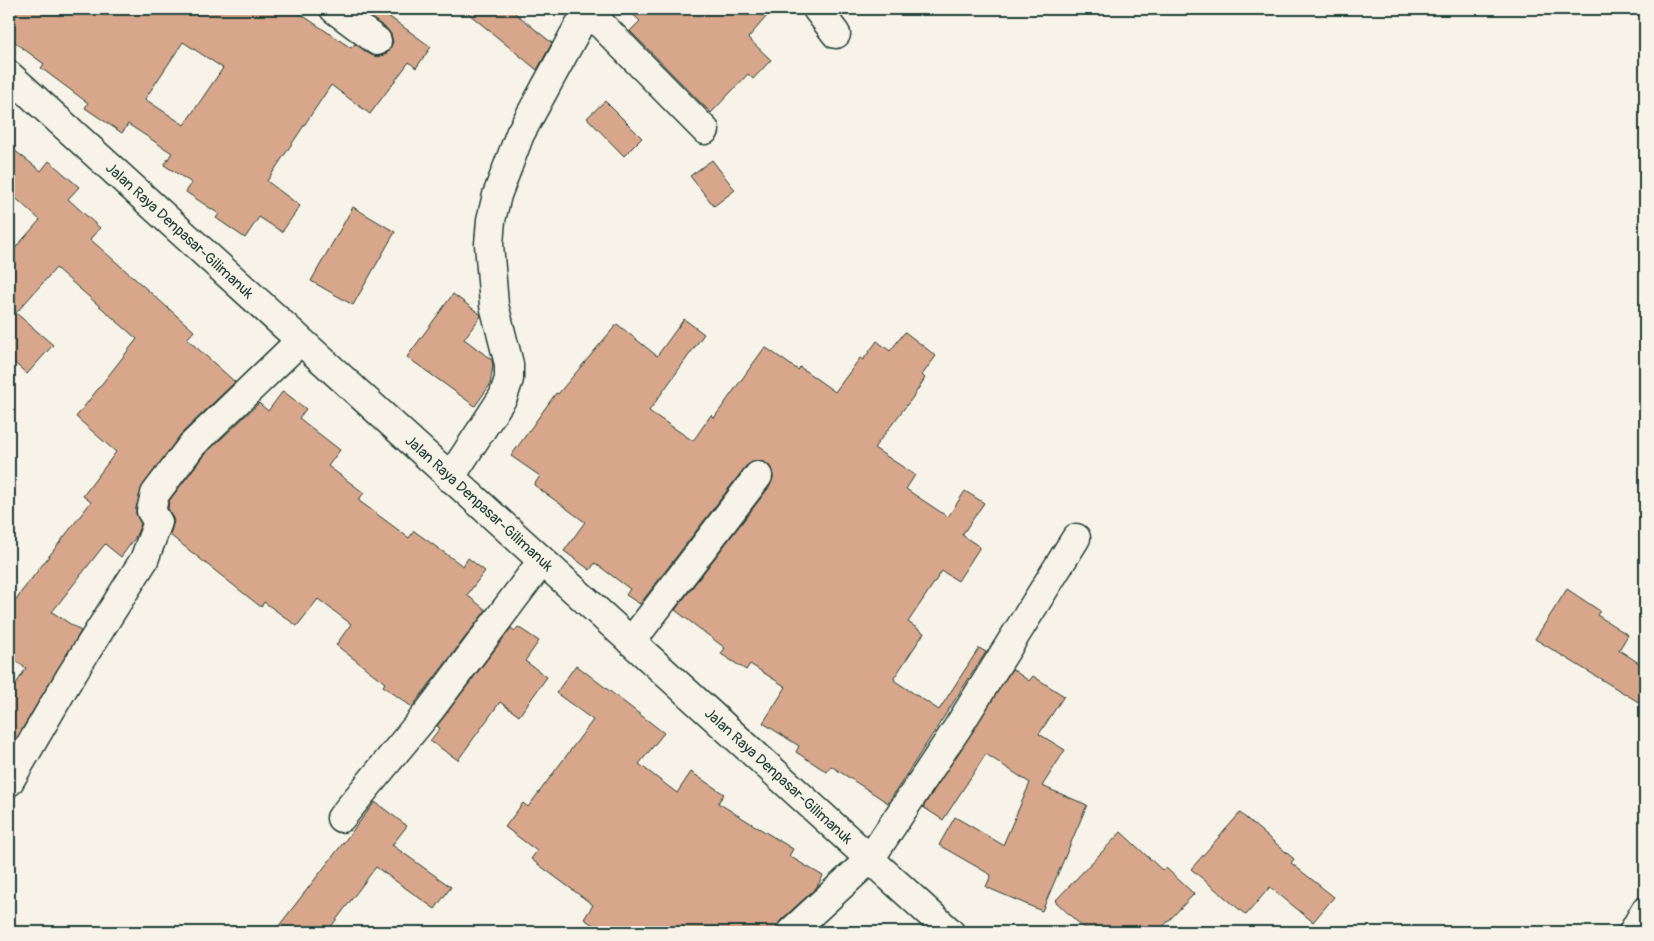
<svg xmlns="http://www.w3.org/2000/svg" width="1654" height="941" viewBox="0 0 1654 941" font-family="Pangolin,sans-serif">
  <style>
    .building { fill: #d8a78b; stroke: #1f3d34; fill-rule: evenodd }
    .lines { fill: none; stroke-linecap: round; stroke-linejoin: round }
    .minor-casing { stroke: #1f3d34; stroke-width: 31 }
    .highway-casing { stroke: #1f3d34; stroke-width: 31 }
    .minor { stroke: #f7f3e8; stroke-width: 28 }
    .highway { stroke: #f7f3e8; stroke-width: 28 }
    .labels { text-anchor: middle; dominant-baseline: central; stroke-width: 4.5; stroke-linejoin: round; paint-order: stroke }
    .street-label { font-size: 15px; fill: #1f3d34; stroke: #f7f3e8 }
  </style>
  <rect width="100%" height="100%" fill="#f7f3e8"/>
  <filter id="ink" filterUnits="userSpaceOnUse"><feTurbulence type="fractalNoise" baseFrequency=".02" numOctaves="2"/><feDisplacementMap in="SourceGraphic" scale="10" xChannelSelector="R" yChannelSelector="G"/><feConvolveMatrix kernelMatrix="1 2 1 2 8 2 1 2 1" color-interpolation-filters="sRGB"/></filter>
  <g filter="url(#ink)">
    <g class="building">
      <path d="M9 9H293L351 48 355 44 376 57 384 55 389 51 393 42 391 34 387 29 373 19 380 10 431 47 416 68 409 62 370 114 331 85 267 181 300 206 282 232 259 217 245 238 216 218 219 214 186 192 192 183 164 165 172 153 128 124 122 133 85 108 88 103 41 68 44 64 9 38ZM183 42 223 68 184 125 145 99Z"/>
      <polygon points="463,9 510,9 552,43 537,70"/>
      <polygon points="627,9 773,9 748,38 771,60 753,79 748,74 711,113 630,31 640,21"/>
      <polygon points="605,101 642,138 624,156 587,118"/>
      <polygon points="9,146 41,171 49,161 79,187 68,199 100,228 90,239 194,331 187,339 235,382 181,434 143,485 136,508 136,514 141,524 135,538 121,557 105,544 52,612 81,631 9,751 9,695 26,668 9,657 9,612 22,591 91,502 83,496 116,452 76,417 137,339 56,268 16,313 53,345 27,374 9,358 9,255 40,220 9,192"/>
      <polygon points="712,160 735,190 714,206 690,176"/>
      <polygon points="353,207 395,232 353,305 311,281"/>
      <polygon points="453,294 480,314 481,316 464,339 492,360 493,366 490,385 475,406 407,357"/>
      <polygon points="684,319 704,334 649,411 693,441 711,415 714,418 765,347 798,370 800,367 835,392 860,358 863,360 877,341 890,351 905,332 936,356 922,375 925,378 913,397 874,448 915,475 906,489 948,517 965,491 984,503 962,535 980,547 958,581 942,571 908,622 924,633 894,678 895,681 939,710 979,648 986,652 888,803 831,766 827,772 796,752 799,746 763,723 786,687 750,664 746,670 721,654 725,648 675,610 770,486 773,478 772,470 768,464 760,461 752,462 746,466 640,604 626,595 630,589 595,563 590,570 564,551 585,522 534,485 540,476 511,456 556,393 558,394 617,324 657,356"/>
      <polygon points="283,391 306,409 299,418 340,450 328,466 364,493 358,500 409,538 414,531 463,566 468,558 485,571 467,595 486,610 412,707 383,686 385,683 336,645 351,624 318,599 297,626 264,602 261,607 170,535 174,521 168,508 169,501 204,455 259,403 268,411"/>
      <polygon points="1567,589 1600,611 1597,615 1628,635 1619,650 1645,667 1645,706 1535,639"/>
      <polygon points="518,627 539,641 525,661 547,677 519,716 500,702 458,760 430,741 440,728 437,726 511,628 515,631"/>
      <polygon points="576,665 664,733 639,764 677,793 691,772 724,794 718,803 793,849 789,856 823,876 816,888 780,921 776,932 604,932 584,919 593,905 531,859 537,851 505,827 523,803 528,807 593,720 556,693"/>
      <polygon points="1012,669 1029,681 1033,676 1064,696 1039,734 1065,750 1042,786 1087,805 1042,911 986,887 991,875 939,845 955,817 1003,845 1030,783 986,754 943,820 923,807"/>
      <polygon points="375,802 407,826 392,845 451,887 435,909 376,867 327,932 274,932"/>
      <polygon points="1240,813 1294,859 1291,863 1334,897 1313,922 1270,887 1246,915 1191,869"/>
      <polygon points="1121,832 1162,870 1165,867 1194,894 1158,932 1088,932 1055,901"/>
    </g>
    <g class="lines">
      <defs>
        <g id="minor">
          <polyline points="334,9 377,41"/>
          <polyline points="586,9 705,130"/>
          <polyline points="817,9 836,34"/>
          <polyline points="450,478 503,397 509,379 509,364 494,305 489,244 491,220 497,195 520,134 588,9"/>
          <polyline points="631,642 758,476"/>
          <polyline points="9,782 70,677 144,560 158,522 151,511 155,494 192,445 300,341"/>
          <polyline points="341,818 430,710 542,561"/>
          <polyline points="791,932 870,859 958,727 1076,538"/>
          <polyline points="1633,932 1645,911"/>
        </g>
        <g id="highway">
          <path id="s1" d="M9 75 950 932"/>
        </g>
      </defs>
      <use href="#minor" class="minor-casing"/>
      <use href="#highway" class="highway-casing"/>
      <use href="#minor" class="minor"/>
      <use href="#highway" class="highway"/>
    </g>
  </g>
  <g class="labels">
    <g class="street-label">
      <text stroke="none"><textPath href="#s1" startOffset="231">Jalan Raya Denpasar-Gilimanuk</textPath></text>
      <text stroke="none"><textPath href="#s1" startOffset="636">Jalan Raya Denpasar-Gilimanuk</textPath></text>
      <text stroke="none"><textPath href="#s1" startOffset="1041">Jalan Raya Denpasar-Gilimanuk</textPath></text>
    </g>
  </g>
  <rect width="1654" height="941" fill="none" stroke="#f7f3e8" stroke-width="30"/>
  <rect x="15" y="15" width="1624" height="911" fill="none" stroke="#1f3d34" stroke-width="2" filter="url(#ink)"/>
</svg>
